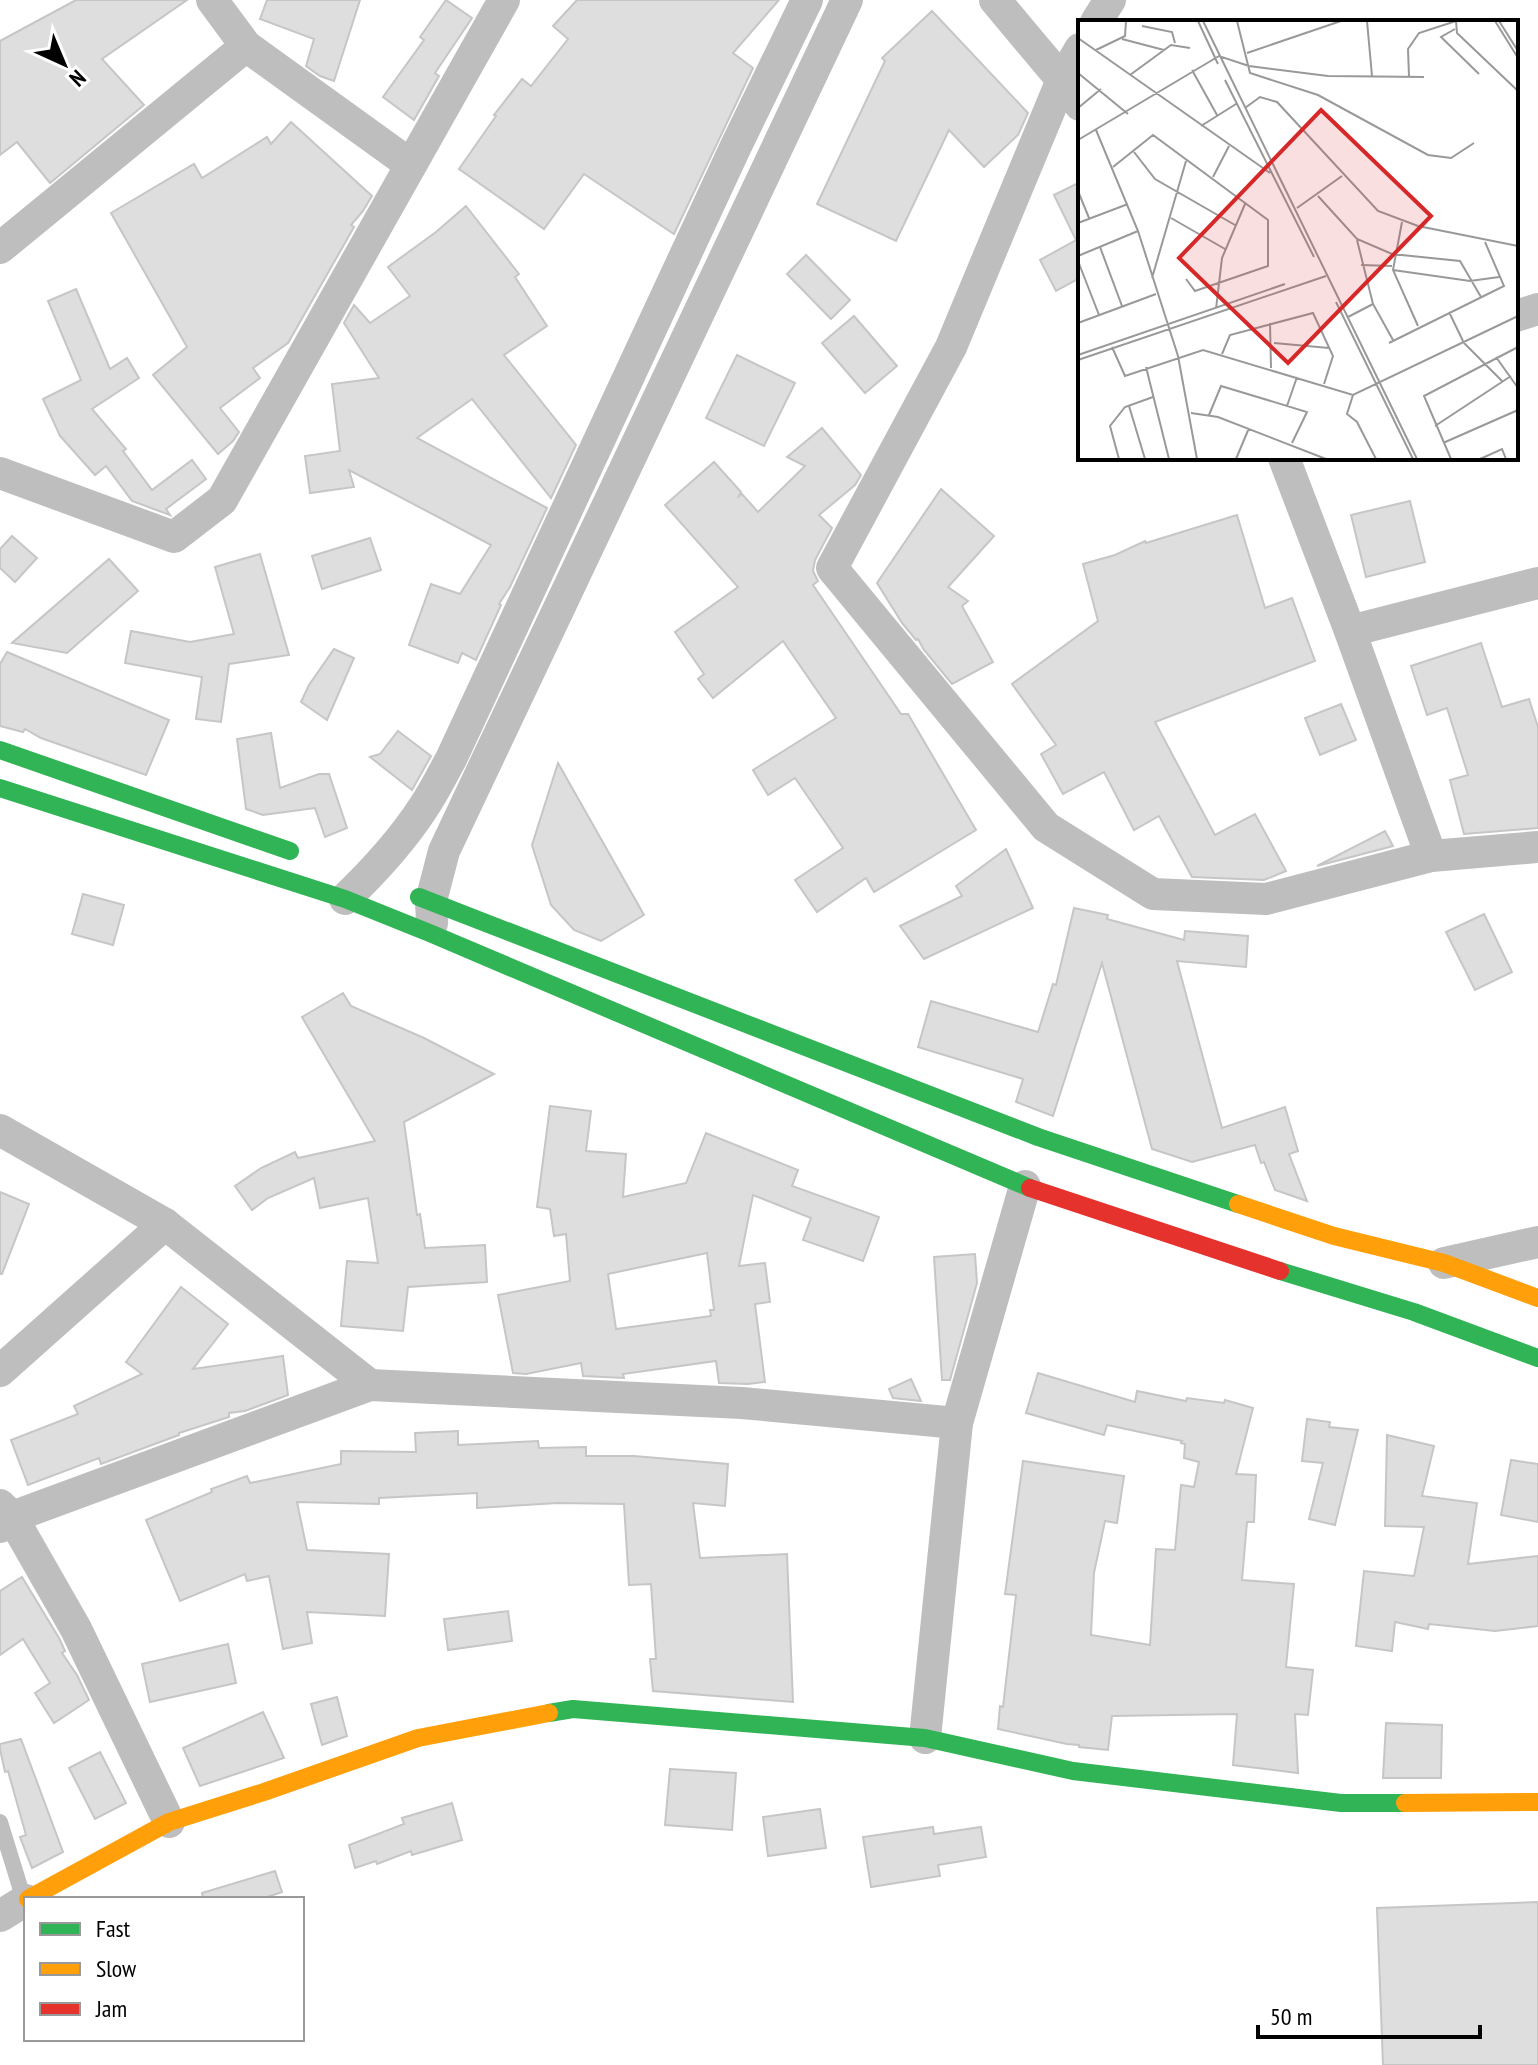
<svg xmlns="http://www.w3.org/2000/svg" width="1538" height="2065" viewBox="0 0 1538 2065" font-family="'PT Sans Narrow',sans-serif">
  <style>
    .building { fill: #dedede; stroke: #c6c6c6; stroke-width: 2; fill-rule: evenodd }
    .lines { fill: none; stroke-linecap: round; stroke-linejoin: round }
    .lane { stroke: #bebebe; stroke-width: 16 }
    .street { stroke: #bebebe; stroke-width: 32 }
    .fast { stroke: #30b455; stroke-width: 18 }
    .slow { stroke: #ff9f0a; stroke-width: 18 }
    .jam { stroke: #e5322d; stroke-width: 18 }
    .inset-road { fill: none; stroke: #999; stroke-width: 2 }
    .view { fill: #d62828; fill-opacity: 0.15; stroke: #d62828; stroke-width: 4 }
    .inset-edge { fill: none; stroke: #000; stroke-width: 4 }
  </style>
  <rect width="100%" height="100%" fill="#fff"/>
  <g class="building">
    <polygon points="76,0 187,0 102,59 144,105 50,183 17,142 0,155 0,41"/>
    <polygon points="267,0 360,0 334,81 320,76 306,66 314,39 260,19"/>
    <polygon points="446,0 472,18 435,73 439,76 414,120 383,97 424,40 420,37"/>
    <polygon points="577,0 779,0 733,53 753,68 674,234 584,174 544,229 459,169 496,116 494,115 522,79 531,86 568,39 553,26"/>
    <polygon points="932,11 1028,113 1018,135 984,167 949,130 896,241 817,204 885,61 882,58"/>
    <polygon points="291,122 372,196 363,211 351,225 354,227 288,343 253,368 260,378 220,408 239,432 233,441 218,454 153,375 187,347 111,213 194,164 202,178 267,137 271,144"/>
    <polygon points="1080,182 1080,278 1056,291 1040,260 1076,240 1054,195"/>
    <polygon points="466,206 519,274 515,277 547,326 504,355 576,445 551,498 472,399 417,438 547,508 510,587 499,604 501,605 476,660 462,653 458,663 409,645 431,584 460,594 491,545 349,470 354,487 310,493 305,456 340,451 332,384 379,378 344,323 354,305 370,323 410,296 388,267 436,232"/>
    <polygon points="806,255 850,300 831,319 787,274"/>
    <polygon points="76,289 110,369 127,358 139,378 92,409 126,449 123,451 152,490 192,460 206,479 166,509 170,515 132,501 106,466 95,475 60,436 43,399 81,380 48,301"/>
    <polygon points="854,316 897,366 865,393 822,343"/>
    <polygon points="737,355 795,383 764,446 706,418"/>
    <polygon points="822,428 861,475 855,485 819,515 832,528 815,560 813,571 818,581 813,585 901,714 908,714 976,830 874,892 866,878 817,912 795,880 843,848 795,778 768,795 753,770 836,718 783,641 713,698 698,679 704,674 675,632 738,587 665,505 714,462 741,492 739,496 742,494 758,512 805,466 787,457"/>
    <polygon points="941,489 994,536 948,587 968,601 962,606 993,662 952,684 924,650 918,639 916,640 902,623 877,583"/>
    <polygon points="1410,501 1425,562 1366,577 1351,515"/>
    <polygon points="1237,515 1265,608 1292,598 1315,661 1155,722 1215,835 1255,814 1286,871 1264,880 1192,877 1159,816 1134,830 1104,772 1063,794 1041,754 1056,745 1012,684 1098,621 1083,564 1115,555 1145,541 1146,543"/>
    <polygon points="12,536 37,558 15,582 0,568 0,549"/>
    <polygon points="370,538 381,570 322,589 312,556"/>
    <polygon points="260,554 289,655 229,664 221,722 196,719 202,677 125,663 131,631 190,642 234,634 215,567"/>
    <polygon points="109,559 138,591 67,653 12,643"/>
    <polygon points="1481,643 1502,707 1529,699 1538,727 1538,828 1464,834 1450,780 1468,775 1447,708 1427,715 1411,666"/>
    <polygon points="334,649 354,658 327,720 301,702 309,685"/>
    <polygon points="7,652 169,720 146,775 41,738 25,729 23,732 0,726 0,664"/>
    <polygon points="1341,704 1356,740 1320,755 1305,718"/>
    <polygon points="398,731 431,756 412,790 370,757 380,754"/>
    <polygon points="271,733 280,788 319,774 329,774 347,828 325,837 315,808 263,815 246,809 237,739"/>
    <polygon points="558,763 644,915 601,941 574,930 551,905 532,845"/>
    <polygon points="1385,831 1393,846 1317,866"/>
    <polygon points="1006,849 1033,908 924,959 900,926 962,896 956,886"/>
    <polygon points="83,894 124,905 113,945 72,934"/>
    <polygon points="1074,908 1108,915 1107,919 1184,940 1185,931 1248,936 1246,967 1177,961 1222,1128 1285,1107 1298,1151 1289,1154 1307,1201 1275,1190 1264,1162 1261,1163 1255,1145 1192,1162 1152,1149 1102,963 1053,1116 1016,1102 1023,1079 918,1047 931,1001 1038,1032 1053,984 1056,985"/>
    <polygon points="1484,914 1512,972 1475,990 1446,932"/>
    <polygon points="343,993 351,1006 424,1038 494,1074 404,1122 417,1215 420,1214 425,1248 485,1245 487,1282 408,1287 403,1331 341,1326 347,1261 378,1263 368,1198 320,1208 314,1178 268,1198 252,1210 235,1186 261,1168 295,1152 298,1158 375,1141 302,1017"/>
    <path d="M550 1106 591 1111 586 1151 626 1154 623 1197 686 1183 706 1133 798 1170 792 1186 879 1217 863 1261 803 1240 811 1218 753 1195 739 1266 765 1263 770 1302 755 1304 765 1382 748 1384 719 1383 716 1361 623 1374 624 1378 583 1376 581 1363 526 1374 513 1373 498 1295 570 1281 566 1234 554 1236 550 1209 537 1207ZM707 1253 714 1310H710L711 1316 616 1329 608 1274Z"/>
    <polygon points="0,1192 29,1204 2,1274 0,1274"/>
    <polygon points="975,1254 977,1283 950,1380 942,1380 934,1257"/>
    <polygon points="181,1287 228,1324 193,1369 283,1356 288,1395 245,1411 229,1413 229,1417 179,1433 179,1435 101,1464 99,1458 28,1485 11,1440 78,1414 74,1406 142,1374 126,1362"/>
    <polygon points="1038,1373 1135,1402 1137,1391 1186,1401 1187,1398 1224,1403 1225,1400 1253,1408 1236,1474 1256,1475 1254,1522 1247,1522 1242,1580 1294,1584 1286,1667 1313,1670 1308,1715 1295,1714 1298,1773 1233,1765 1237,1714 1112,1716 1108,1750 1079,1747 1079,1745 1067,1744 998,1729 1000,1706 1003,1707 1016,1595 1005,1594 1023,1461 1124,1476 1117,1523 1105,1521 1094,1573 1091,1635 1150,1645 1156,1549 1175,1550 1181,1485 1194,1487 1199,1462 1184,1458 1185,1444 1181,1443 1182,1441 1107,1425 1104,1435 1026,1413"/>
    <polygon points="911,1379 921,1401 893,1398 889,1389"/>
    <polygon points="1307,1419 1330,1422 1329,1427 1358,1430 1335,1525 1309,1519 1323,1463 1302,1461"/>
    <polygon points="458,1431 458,1445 538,1441 539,1448 586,1447 586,1456 634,1456 728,1464 725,1506 693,1503 700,1558 787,1554 793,1702 653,1691 650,1659 656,1659 651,1584 629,1585 624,1504 558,1503 477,1508 477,1493 379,1498 379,1504 297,1502 307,1550 389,1554 385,1616 307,1612 312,1643 283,1649 269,1576 247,1581 245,1574 180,1601 146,1520 212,1492 211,1489 247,1476 250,1483 341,1464 341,1451 416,1452 415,1433"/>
    <polygon points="1387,1435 1434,1446 1422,1496 1477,1503 1468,1564 1538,1556 1538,1626 1495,1631 1429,1624 1428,1629 1395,1622 1392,1651 1356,1646 1364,1571 1414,1576 1424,1527 1385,1526"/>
    <polygon points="1511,1460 1538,1464 1538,1522 1501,1515"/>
    <polygon points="22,1577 59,1638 65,1651 62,1653 77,1675 89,1700 54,1723 35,1693 50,1683 23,1639 0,1655 0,1591"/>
    <polygon points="508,1611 512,1641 448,1650 444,1619"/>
    <polygon points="228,1644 236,1683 150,1702 142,1664"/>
    <polygon points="337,1697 347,1736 322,1745 311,1704"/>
    <polygon points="263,1712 284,1758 200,1786 183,1748"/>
    <polygon points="1386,1723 1442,1725 1441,1778 1383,1778"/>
    <polygon points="21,1739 63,1852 32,1868 20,1837 26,1835 8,1771 5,1772 0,1749 0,1744"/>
    <polygon points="100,1752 126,1803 95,1819 69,1768"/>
    <polygon points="670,1769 736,1773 732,1830 665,1825"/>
    <polygon points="452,1803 462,1840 412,1855 411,1851 377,1864 376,1861 355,1868 349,1845 404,1824 402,1818"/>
    <polygon points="820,1809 826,1848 768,1856 763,1817"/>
    <polygon points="933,1827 934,1834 981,1827 986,1857 938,1865 940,1876 871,1887 863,1837"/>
    <polygon points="275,1871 282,1892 261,1899 203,1899 202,1893"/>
    <polygon points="1538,1902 1538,2065 1383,2065 1377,1908"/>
  </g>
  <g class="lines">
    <polyline class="lane" points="0,1822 24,1900"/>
    <g class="street">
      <polyline points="212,0 246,46 411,165"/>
      <polyline points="995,0 1062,80 1080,105"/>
      <polyline points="1096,22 1110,0"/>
      <polyline points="1080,49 1062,80 951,347 832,568 1046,827 1153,894 1266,899 1431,856 1538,847"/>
      <polyline points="0,248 246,46"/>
      <polyline points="1516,316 1538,309"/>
      <polyline points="1284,458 1350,631 1431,856"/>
      <polyline points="0,473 174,537 222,500 504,0"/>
      <polyline points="1350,631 1538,583"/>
      <path d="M345 899C374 871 401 842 423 808 434 792 442 775 451 759L736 146 807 0"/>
      <polyline points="432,923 431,901 444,851 847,0"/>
      <polyline points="0,1130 165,1224 370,1385"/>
      <polyline points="1444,1263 1538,1242"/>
      <polyline points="0,1371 165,1224"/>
      <polyline points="0,1505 12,1517 76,1629 169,1822"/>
      <polyline points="0,1527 12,1517 370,1385 742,1403 957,1423"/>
      <polyline points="925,1738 957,1423 1025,1186"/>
      <polyline points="0,1916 26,1900"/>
    </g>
    <g class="fast">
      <polyline points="0,750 290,851"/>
      <polyline points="0,788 345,899 432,934 1030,1188"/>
      <polyline points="419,897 1038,1137 1238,1204"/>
      <polyline points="1280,1271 1414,1312 1538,1358"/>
      <polyline points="549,1713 573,1709 925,1738 1073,1771 1341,1803 1405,1803"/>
    </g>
    <g class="slow">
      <polyline points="1238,1204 1334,1236 1444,1263 1538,1298"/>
      <polyline points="1405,1803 1538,1802"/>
      <polyline points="28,1899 169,1822 264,1792 418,1738 549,1713"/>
    </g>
    <polyline class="jam" points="1030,1188 1280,1271"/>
  </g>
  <g transform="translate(1078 20)">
    <rect width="440" height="440" fill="#fff"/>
    <path class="inset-road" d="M120 1 140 44M125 1 339 439M159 1 172 53 240 75 350 135 373 138 396 123M289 1 294 56M378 1 379 13 440 71M417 1 440 38M421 1 440 31M64 6 94 12 97 23M377 9 363 17 401 54M0 18 192 153M44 19 86 30M18 30 47 16 48 1M169 33 263 1M114 50 139 95M0 53 50 94M52 55 93 25 112 28M331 56 330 29 341 13 378 1M147 60 236 237M0 88 23 69M167 88 182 77 199 82 300 191 340 206 440 226M123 106 158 84M18 110 60 211 100 336 119 439M0 120 141 36 171 46 250 56 346 57M56 132 77 159 157 205M35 147 75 115 190 200V246L117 271 108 259M135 157 151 126M0 171 11 198M240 176 279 219 314 234 382 241 403 277M219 188 264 156M93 198 147 229M324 202 315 250 340 306M0 203 50 184M279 220 295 284 315 320M22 227 44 286M0 236 60 211M0 241 21 295M283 245 314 246M315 250 392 261 421 257M74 258 108 141M258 282 335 439M138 289 144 238 167 184M371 292 385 321M270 297 295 284M0 303 78 274M192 303 193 348M196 323 251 328M311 323 426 266 407 222M386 323 424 361M34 327 47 356 125 330 275 375 440 296M144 334 152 315 235 293 255 336 246 364M0 335 207 264M418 337 440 368M0 340 248 256M68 347 91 439M275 375 269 394 279 402 298 439M51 386 67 439M209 386 219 357M113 393 140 397 248 439M131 395 143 366 229 392 214 423M357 406 433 356M365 423 440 390M41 439 32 406 47 387 75 377M158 439 171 408M373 439 346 376 440 327M402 439 424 429 428 439"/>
    <path class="view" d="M243 90 353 196 210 343 101 238Z"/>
    <rect width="440" height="440" class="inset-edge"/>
  </g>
  <rect x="24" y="1897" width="280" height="144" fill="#ffffff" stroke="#999999" stroke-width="2"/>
  <rect x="40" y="1923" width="40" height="12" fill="#30b455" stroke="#999999" stroke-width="2"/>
  <text x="96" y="1937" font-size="24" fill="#000000">Fast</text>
  <rect x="40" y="1963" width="40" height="12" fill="#ff9f0a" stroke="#999999" stroke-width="2"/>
  <text x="96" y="1977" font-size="24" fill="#000000">Slow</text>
  <rect x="40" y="2003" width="40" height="12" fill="#e5322d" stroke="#999999" stroke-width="2"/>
  <text x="96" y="2017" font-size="24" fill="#000000">Jam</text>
  <g transform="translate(64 64) rotate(136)" stroke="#ffffff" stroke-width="6" paint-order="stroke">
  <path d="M0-6L14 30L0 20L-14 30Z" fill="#000000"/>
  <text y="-12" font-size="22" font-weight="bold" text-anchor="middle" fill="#000000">N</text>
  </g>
  <path d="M1258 2025v12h222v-12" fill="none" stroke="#000000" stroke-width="4"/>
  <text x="1270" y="2025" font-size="24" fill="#000000" stroke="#ffffff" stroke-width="6" paint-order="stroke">50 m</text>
</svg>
